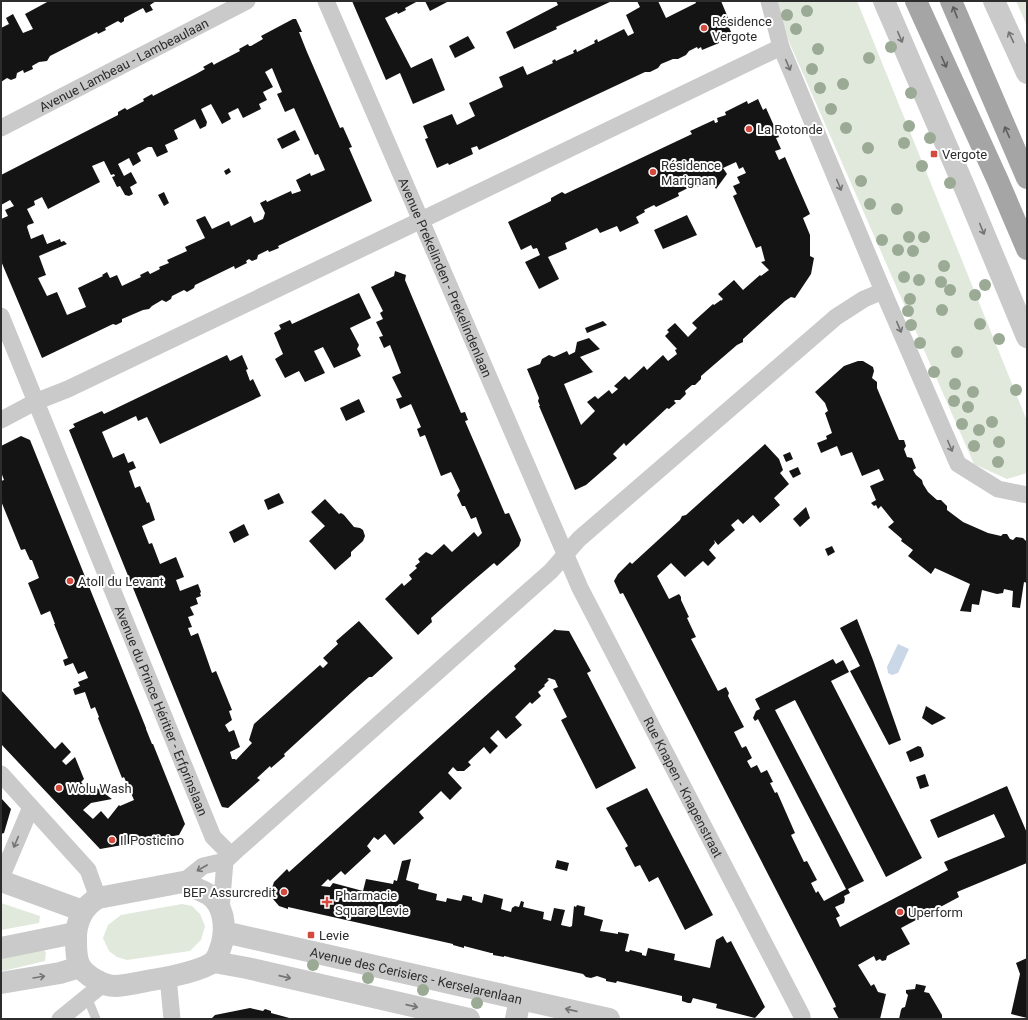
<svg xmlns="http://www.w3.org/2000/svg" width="1028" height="1020" viewBox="0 0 1028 1020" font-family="Roboto,sans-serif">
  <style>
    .green { fill: #e0e9db }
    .water { fill: #c9d7e7 }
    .building { fill: #141414; fill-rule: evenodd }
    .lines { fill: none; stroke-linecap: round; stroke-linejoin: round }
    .service { stroke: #cacaca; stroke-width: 9 }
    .minor { stroke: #cacaca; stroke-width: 17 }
    .tertiary { stroke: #cacaca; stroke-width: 22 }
    .primary { stroke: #a5a5a5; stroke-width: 22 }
    .tree { fill: #9baa95 }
    .oneway { stroke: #5d5d5d }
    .oneway2 { stroke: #747474 }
    .poi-dot { fill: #d44a3e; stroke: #fff; stroke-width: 1.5 }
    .labels { text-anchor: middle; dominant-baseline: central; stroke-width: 4; stroke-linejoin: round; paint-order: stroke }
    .poi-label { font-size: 13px; fill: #2d2d2d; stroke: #fff; text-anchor: start }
    .street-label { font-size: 13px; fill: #2d2d2d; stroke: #fff }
  </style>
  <rect width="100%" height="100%" fill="#fff"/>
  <g class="green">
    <polygon points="778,1 857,1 1027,421 1027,473 1007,479 974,464 776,12"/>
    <polygon points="1016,1 1027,1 1027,26"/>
    <polygon points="1,903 40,916 39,923 1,930"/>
    <polygon points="182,904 192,906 200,914 205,926 201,940 190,951 127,960 117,957 109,951 103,938 108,925 121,915"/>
    <polygon points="42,947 46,953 45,961 3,971 1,968 1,956"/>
  </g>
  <polygon class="water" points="898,644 909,649 898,673 892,675 888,673 887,667"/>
  <g class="building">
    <polygon points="49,1 156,1 150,5 153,10 146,13 143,8 124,18 124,21 121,23 118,21 105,28 106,30 98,34 97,32 50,56 47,61 39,62 32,66 33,69 24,73 23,70 17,73 16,78 11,80 7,78 1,82 1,28 9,24 6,18 13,14 23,33 33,29 25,14"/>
    <polygon points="352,1 418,1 405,8 406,10 398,14 397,12 385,18 411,68 432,58 445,90 413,104 400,73 386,80"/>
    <polygon points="425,1 449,1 430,11"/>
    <polygon points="556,1 612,1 556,27 557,29 514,49 506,32 558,5"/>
    <polygon points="637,1 658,1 666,18 696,3 695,1 721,1 729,20 726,21 732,34 718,41 719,43 702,50 701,47 698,49 697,47 689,51 686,55 678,59 673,59 661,64 658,68 650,72 645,72 481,149 479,150 477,146 471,148 473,154 449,165 448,163 437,168 425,139 428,138 423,126 452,114 457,125 475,116 469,103 503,87 499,77 523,66 527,75 553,63 552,61 555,59 556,61 574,53 573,51 576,49 577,52 595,43 594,41 597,39 598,42 624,29 628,36 634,33 626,15 640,7"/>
    <path d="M293 19H296L302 32H299L307 52 340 128 343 127 352 147 349 148 372 201 278 246 279 248 269 252 268 250 258 255 257 259 252 261 249 259 246 261 247 263 235 269 234 266 195 285 194 288 187 292 184 290 172 296 171 299 166 302 162 300 152 306 149 309 143 310 122 319V322L116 325 113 324 42 358 1 261V219L8 216 5 210 14 206 10 200 1 205V175L118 115V112L125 108 127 110 144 101 143 99 152 94 153 96 196 74 205 69 203 67 212 62 214 65 215 64 240 51 239 49 248 44 249 46H251L263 39 261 36ZM272 68 282 92 277 94 285 112 294 108 315 155 318 154 325 170 311 176 310 173 296 180 301 191 292 194 291 191 267 202 266 200 260 203 265 213 263 219 254 223 251 216 231 226 229 221 212 229 205 216 196 220 205 238 185 247 187 251 167 260 169 263 159 267 160 269 150 274 148 271 140 275 141 277 122 286 117 275 110 278 107 272 102 275 103 276 78 288 86 307 67 315 57 292 47 296 38 278 46 275 39 256 67 244 64 241 61 242 60 239 47 244 43 234 31 239 27 227 28 225 34 223 27 209 35 205 34 201 42 197 48 209 100 182 92 166 104 161 111 175 114 174 115 176 112 177 117 187 120 186 125 195 129 196 133 194 130 187 137 183 131 172 124 176 118 164 129 158 133 166 141 161 137 153 148 147H152L157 157 168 152 165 145 178 139 174 130 195 119 200 129 206 126 207 122 201 109 211 104 222 124 231 119 228 113 238 108 243 118 261 109 259 104 267 100 263 92 273 87 265 72Z"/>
    <polygon points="468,36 475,48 455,58 449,46"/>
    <polygon points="758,99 763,110 766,108 779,137 776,138 781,149 775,151 779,160 785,157 810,214 803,218 810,235 810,256 814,258 811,274 795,298 791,297 785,301 743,339 743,342 737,345 701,376 701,379 695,385 692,385 685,391 686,394 680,400 675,400 674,401 676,403 669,409 667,408 626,446 624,443 613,454 617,458 586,485 575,490 539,406 540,406 538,401 539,398 527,369 540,364 542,359 549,355 554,357 567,351 569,355 575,352 577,342 589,338 600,349 580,357 593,372 564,384 581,425 595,411 587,402 595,396 598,399 609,390 612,394 618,389 614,386 625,376 629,380 644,366 647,370 663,355 668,361 677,354 675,350 677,349 665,336 669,332 667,330 675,323 688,337 697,328 692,323 713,304 714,305 721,300 721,301 723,299 718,294 734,280 743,290 760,275 761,276 769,270 761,262 765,261 761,246 756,248 733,196 737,194 733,186 740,183 737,177 746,173 743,167 739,169 736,162 723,168 727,174 716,189 711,179 704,182 705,184 697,187 695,181 692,182 689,176 684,178 688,188 678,193 679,196 656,207 654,205 644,210 645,212 636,217 639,223 620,232 617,226 600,233 597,228 565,243 567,249 548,257 559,279 539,289 525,262 540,255 537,248 533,249 531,245 521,250 508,222 551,201 551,198 562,192 565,194 692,134 690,131 714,120 715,123 718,122 717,118 726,115 725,112 747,101 748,104"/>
    <polygon points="295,130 300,140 282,149 277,139"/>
    <polygon points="229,168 231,172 226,175 224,171"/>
    <polygon points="164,192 169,203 164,206 158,195"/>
    <polygon points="687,215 697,235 663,249 654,230"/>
    <polygon points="395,271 406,275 405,280 461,413 465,412 468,420 465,421 484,465 505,514 509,513 521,540 519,546 497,566 494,563 467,586 431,618 432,622 418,635 385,599 402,583 404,586 412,579 409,575 417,568 415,566 420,562 418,559 426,552 432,555 444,544 452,552 474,532 478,537 482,533 476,517 471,519 465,506 462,506 457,495 460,491 451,472 441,476 425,435 420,437 417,429 421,427 411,404 400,409 396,399 402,397 392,377 401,373 390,345 384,348 379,337 383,336 376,322 383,319 380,313 383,311 371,287 394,276"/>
    <polygon points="359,293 371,318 350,328 359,345 357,349 361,356 334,368 323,347 314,351 325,373 305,382 299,371 285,378 275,359 283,354 274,333 281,329 279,325 290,320 292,324"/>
    <polygon points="603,321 607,325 587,333 585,328"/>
    <polygon points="227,355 230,361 242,355 248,369 246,370 250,381 253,379 261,396 160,444 147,417 138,421 136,416 102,432 113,458 124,453 128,463 133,461 136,468 129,471 135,488 140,486 147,503 149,502 155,520 142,526 149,544 152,543 160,564 176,557 184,577 176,580 180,591 198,584 201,592 200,593 201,596 196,598 198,604 190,607 194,615 188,617 192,627 188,628 191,636 198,633 212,673 216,671 232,710 229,711 232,720 225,725 229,732 234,730 240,747 230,752 232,759 235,759 236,760 252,743 249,740 254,724 320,665 323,668 328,663 323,658 338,644 336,641 359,621 393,658 372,677 369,677 353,691 284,754 285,756 271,768 270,766 257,778 260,780 228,808 222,807 221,805 69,430 75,427 73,424 102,411 104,414"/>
    <polygon points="858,361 863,361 873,367 874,371 872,378 877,382 877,388 899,440 904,440 906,446 904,449 907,457 912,458 916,468 913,470 916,475 922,480 923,484 928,492 937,500 941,500 947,506 947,510 963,522 988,533 1001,536 1003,534 1007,534 1010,539 1013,540 1016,537 1023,538 1027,542 1027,583 1024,582 1020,608 1012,607 1013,591 1004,589 1003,593 997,594 982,590 979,605 972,604 971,612 960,611 970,584 935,568 931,574 908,556 913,550 901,541 902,539 888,527 894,522 881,506 878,509 876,505 874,506 871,503 876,500 870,486 884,480 879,469 862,476 852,452 841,456 837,446 821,453 817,443 827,439 826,436 832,433 825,413 828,411 825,403 815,392 844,366"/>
    <polygon points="359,399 365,412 346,421 340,408"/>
    <polygon points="21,436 30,440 146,728 146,729 152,744 153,744 185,824 179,835 100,849 1,744 1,690 55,749 62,742 71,752 62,761 66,765 75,757 84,779 81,782 91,794 97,788 112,799 91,803 83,810 93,819 101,811 108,819 119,805 120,806 134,800 124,777 122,778 98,718 99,717 95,707 91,709 85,692 75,695 73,689 80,686 78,682 88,678 85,671 78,674 73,663 65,666 63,660 68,658 54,624 55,624 50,611 41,615 28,583 39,578 32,560 30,560 25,549 21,550 1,501 1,481 4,480 1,472 1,446"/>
    <polygon points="765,444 779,459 783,470 780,473 789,484 774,498 780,505 760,523 753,515 743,524 738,519 731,525 735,530 718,545 714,540 715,543 709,550 716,558 708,566 703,561 685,577 671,563 657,576 669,599 679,594 681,597 681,600 689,617 687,618 696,637 691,639 718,691 726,687 729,693 728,696 744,727 734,732 742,748 746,746 752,758 747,761 751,768 757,765 761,773 767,770 773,782 770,783 775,793 777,792 795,833 791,835 804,862 807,861 817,880 811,883 816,893 818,891 824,901 846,889 758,719 755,721 753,718 756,711 760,709 755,699 833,659 836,664 843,660 849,672 831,681 922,858 886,877 795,700 775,710 864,881 848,889 850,893 844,896 845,899 844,903 835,907 840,916 836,918 840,927 948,870 944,862 1005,837 994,814 938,838 930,820 1007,786 1027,833 1027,863 957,892 959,897 901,928 910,944 887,956 886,960 882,961 880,959 876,961 874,956 858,965 871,986 874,984 878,992 886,994 880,1019 839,1019 833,1008 836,1007 835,1004 623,593 620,594 614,581 618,574 630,562 632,564 680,520 682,516 686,515"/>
    <polygon points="790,452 793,459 786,462 783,455"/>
    <polygon points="798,467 801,474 793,478 789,471"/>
    <polygon points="279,493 284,503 268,510 264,500"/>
    <polygon points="325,499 339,514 341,513 344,515 354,527 360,528 363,530 365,536 363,541 351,552 351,556 335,570 309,541 325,526 311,512"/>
    <polygon points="806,507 810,518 800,527 793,519"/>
    <polygon points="244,524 249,535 234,543 229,532"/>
    <polygon points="832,546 835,552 828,556 825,549"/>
    <polygon points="857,619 873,660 901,740 889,745 850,671 860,666 840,628"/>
    <polygon points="555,629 556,630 569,631 591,671 587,673 636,768 596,789 561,720 567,717 553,689 558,687 555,680 549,678 547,679 549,680 544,685 545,686 538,692 541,696 532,704 530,702 515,717 522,725 506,739 498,730 490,738 498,746 490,754 484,747 468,762 471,765 464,771 457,771 453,767 448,773 462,788 450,800 441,791 419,812 424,818 394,845 385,834 378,840 374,837 367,846 371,851 345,875 341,871 330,881 328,879 321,886 330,887 333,883 363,891 366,879 393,884 394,880 397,881 402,861 411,859 406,880 419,884 418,889 437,894 436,900 446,902 447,898 461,901 463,895 472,897 472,900 482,903 484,894 503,899 501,909 511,912 512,908 515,906 519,907 521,901 524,902 523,907 544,912 543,919 551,921 554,908 565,910 561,925 570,927 572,926 574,906 576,907 577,905 585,907 584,915 603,920 600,931 618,934 618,932 629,934 625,951 629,952 630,950 642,953 642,955 646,956 648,948 675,954 674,960 710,968 716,940 723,936 727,943 731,941 765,1007 755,1018 716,1008 717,1004 693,998 691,1003 688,1003 682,1001 682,996 617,981 616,983 606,981 606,979 597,976 591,978 586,977 583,974 504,956 504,957 493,955 493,953 491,953 464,946 464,948 453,945 453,944 288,907 288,909 279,906 273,899 271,891 274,882 287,869 289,872 491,691 516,669 514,666"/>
    <polygon points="926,706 946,718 932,725 922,718"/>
    <polygon points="918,746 921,747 924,755 923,757 910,762 906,752"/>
    <polygon points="925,774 929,786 920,789 916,777"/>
    <polygon points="647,788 713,915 685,930 658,877 649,882 640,865 635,867 625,848 628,846 606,808"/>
    <polygon points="1,798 11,809 4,833 1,834"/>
    <polygon points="557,860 569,863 567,871 555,868"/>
    <polygon points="1027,958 1027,1018 1011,1014 1020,974 1016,963"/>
    <polygon points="916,984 926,986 924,992 929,993 942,1015 942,1019 899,1019 901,1010 902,1008 905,1007 908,995 906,993 906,990 915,989"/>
    <polygon points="250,1008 263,1011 265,1009 271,1011 271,1013 293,1019 211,1019 215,1015"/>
  </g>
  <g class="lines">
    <polyline class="service" points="87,997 96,1019"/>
    <g class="minor">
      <path id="s1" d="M326 1 580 588 802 1016V1019"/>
      <polyline points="769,1 781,47 883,291 958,464 998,489 1027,495"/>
      <path id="s2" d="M1 128 247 1"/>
      <path id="s3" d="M1 316 213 837 231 855"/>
      <polyline points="1,420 35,402 68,389 436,213 781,47"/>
      <polyline points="1,774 88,870 98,898"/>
      <polyline points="1,878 31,807"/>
      <polyline points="183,882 203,866 225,861 238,849 551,571 579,539 836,317 864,299 883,291"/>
      <polyline points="221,910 225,861"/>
      <polyline points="168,977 172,1019"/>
      <polyline points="60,1019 103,984"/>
    </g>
    <g class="tertiary">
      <polyline points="884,1 967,193 1027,337"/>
      <polyline points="994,1 1027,73"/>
      <polyline points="1,881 83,911"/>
      <path d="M183 882C191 886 200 890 208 894 224 904 226 926 222 943 220 949 218 958 213 962 203 970 171 977 158 979 145 981 130 985 116 986 109 986 102 984 96 980 78 970 76 962 76 941 75 923 83 906 98 898Z"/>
      <path id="s4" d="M224 932 609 1019"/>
      <polyline points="1,948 75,933"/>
      <polyline points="214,962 247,968 469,1019"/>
      <polyline points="1,983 60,973 80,967"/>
      <polyline points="516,1019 520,999"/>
    </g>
    <g class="primary">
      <polyline points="916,1 998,181 1027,249"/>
      <polyline points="951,1 1027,178"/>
    </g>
  </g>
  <g class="tree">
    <circle cx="807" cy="11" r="6"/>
    <circle cx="787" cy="15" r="6"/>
    <circle cx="796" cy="29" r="6"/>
    <circle cx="891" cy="47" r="6"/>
    <circle cx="818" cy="49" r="6"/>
    <circle cx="869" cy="58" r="6"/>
    <circle cx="812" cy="69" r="6"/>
    <circle cx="843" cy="84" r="6"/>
    <circle cx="820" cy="88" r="6"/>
    <circle cx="911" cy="93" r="6"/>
    <circle cx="831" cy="109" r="6"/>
    <circle cx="909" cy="126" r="6"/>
    <circle cx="846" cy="128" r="6"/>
    <circle cx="930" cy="138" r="6"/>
    <circle cx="904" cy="143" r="6"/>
    <circle cx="868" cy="148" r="6"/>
    <circle cx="922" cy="166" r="6"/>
    <circle cx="861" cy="181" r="6"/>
    <circle cx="950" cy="183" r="6"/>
    <circle cx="870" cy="204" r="6"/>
    <circle cx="897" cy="209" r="6"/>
    <circle cx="909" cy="237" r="6"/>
    <circle cx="924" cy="237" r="6"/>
    <circle cx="882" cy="240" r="6"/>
    <circle cx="898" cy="250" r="6"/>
    <circle cx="913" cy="251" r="6"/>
    <circle cx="944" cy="266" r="6"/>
    <circle cx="904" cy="277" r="6"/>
    <circle cx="919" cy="280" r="6"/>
    <circle cx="941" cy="282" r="6"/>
    <circle cx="985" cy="285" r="6"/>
    <circle cx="950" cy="290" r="6"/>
    <circle cx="975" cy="295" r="6"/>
    <circle cx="910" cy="299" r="6"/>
    <circle cx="942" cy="310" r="6"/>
    <circle cx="908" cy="311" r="6"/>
    <circle cx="980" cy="324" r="6"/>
    <circle cx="911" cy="325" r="6"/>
    <circle cx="999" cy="339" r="6"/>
    <circle cx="920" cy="343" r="6"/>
    <circle cx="957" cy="352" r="6"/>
    <circle cx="934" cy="372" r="6"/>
    <circle cx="955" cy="384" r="6"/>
    <circle cx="1016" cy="390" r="6"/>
    <circle cx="973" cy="392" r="6"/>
    <circle cx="954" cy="401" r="6"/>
    <circle cx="968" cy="407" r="6"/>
    <circle cx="992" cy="422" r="6"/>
    <circle cx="962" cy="424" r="6"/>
    <circle cx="979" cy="430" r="6"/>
    <circle cx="999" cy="442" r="6"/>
    <circle cx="974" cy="446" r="6"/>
    <circle cx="998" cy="462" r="6"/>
    <circle cx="313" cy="965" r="6"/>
    <circle cx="368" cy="978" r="6"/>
    <circle cx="423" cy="990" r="6"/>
    <circle cx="477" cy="1003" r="6"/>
  </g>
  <defs><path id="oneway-shaft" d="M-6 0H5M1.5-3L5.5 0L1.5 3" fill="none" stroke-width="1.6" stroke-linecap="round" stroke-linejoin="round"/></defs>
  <g class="oneway">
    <use href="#oneway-shaft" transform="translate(955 12) rotate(-111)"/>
    <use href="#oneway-shaft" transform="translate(944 62) rotate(66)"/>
    <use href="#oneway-shaft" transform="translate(1007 132) rotate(-114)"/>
  </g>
  <g class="oneway2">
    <use href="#oneway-shaft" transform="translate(900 37) rotate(67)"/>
    <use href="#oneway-shaft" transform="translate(1011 37) rotate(-115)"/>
    <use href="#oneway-shaft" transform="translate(788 65) rotate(67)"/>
    <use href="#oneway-shaft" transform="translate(839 185) rotate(67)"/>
    <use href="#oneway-shaft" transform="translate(982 229) rotate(68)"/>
    <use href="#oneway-shaft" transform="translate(899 327) rotate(67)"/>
    <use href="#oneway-shaft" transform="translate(950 446) rotate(67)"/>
    <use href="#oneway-shaft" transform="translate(16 842) rotate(113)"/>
    <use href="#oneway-shaft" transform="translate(202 868) rotate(150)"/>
    <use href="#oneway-shaft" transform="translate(39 977) rotate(-9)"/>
    <use href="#oneway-shaft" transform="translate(285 977) rotate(13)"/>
    <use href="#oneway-shaft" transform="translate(412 1006) rotate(13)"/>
    <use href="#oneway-shaft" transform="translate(571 1010) rotate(-167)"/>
  </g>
  <g class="poi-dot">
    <circle cx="704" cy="28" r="4"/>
    <circle cx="749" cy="129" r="4"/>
    <rect x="930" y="150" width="8" height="8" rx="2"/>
    <circle cx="653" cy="172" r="4"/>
    <circle cx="70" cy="581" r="4"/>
    <circle cx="59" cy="788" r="4"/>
    <circle cx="112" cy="840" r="4"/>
    <circle cx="284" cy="892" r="4"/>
    <path d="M325 896h4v4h4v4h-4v4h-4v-4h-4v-4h4z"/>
    <circle cx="900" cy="912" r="4"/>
    <rect x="307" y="931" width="8" height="8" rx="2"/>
  </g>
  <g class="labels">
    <g class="poi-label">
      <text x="712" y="21">Résidence<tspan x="712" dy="15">Vergote</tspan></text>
      <text x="757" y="129">La Rotonde</text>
      <text x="942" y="154">Vergote</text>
      <text x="661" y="165">Résidence<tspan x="661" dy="15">Marignan</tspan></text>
      <text x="78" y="581">Atoll du Levant</text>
      <text x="67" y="788">Wolu Wash</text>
      <text x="120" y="840">Il Posticino</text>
      <text x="276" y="892" text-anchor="end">BEP Assurcredit</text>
      <text x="335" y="895">Pharmacie<tspan x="335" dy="15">Square Levie</tspan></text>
      <text x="908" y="912">Uperform</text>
      <text x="319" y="935">Levie</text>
    </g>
    <g class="street-label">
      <text stroke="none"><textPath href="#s2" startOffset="138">Avenue Lambeau - Lambeaulaan</textPath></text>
      <text stroke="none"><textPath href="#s1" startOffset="301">Avenue Prekelinden - Prekelindenlaan</textPath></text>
      <text stroke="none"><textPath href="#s3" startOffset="426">Avenue du Prince Héritier - Erfprinslaan</textPath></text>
      <text stroke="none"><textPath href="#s1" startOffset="864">Rue Knapen - Knapenstraat</textPath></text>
      <text stroke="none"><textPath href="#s4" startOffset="197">Avenue des Cerisiers - Kerselarenlaan</textPath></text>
    </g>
  </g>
  <rect width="1028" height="1020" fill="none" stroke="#2d2d2d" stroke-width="4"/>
</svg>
